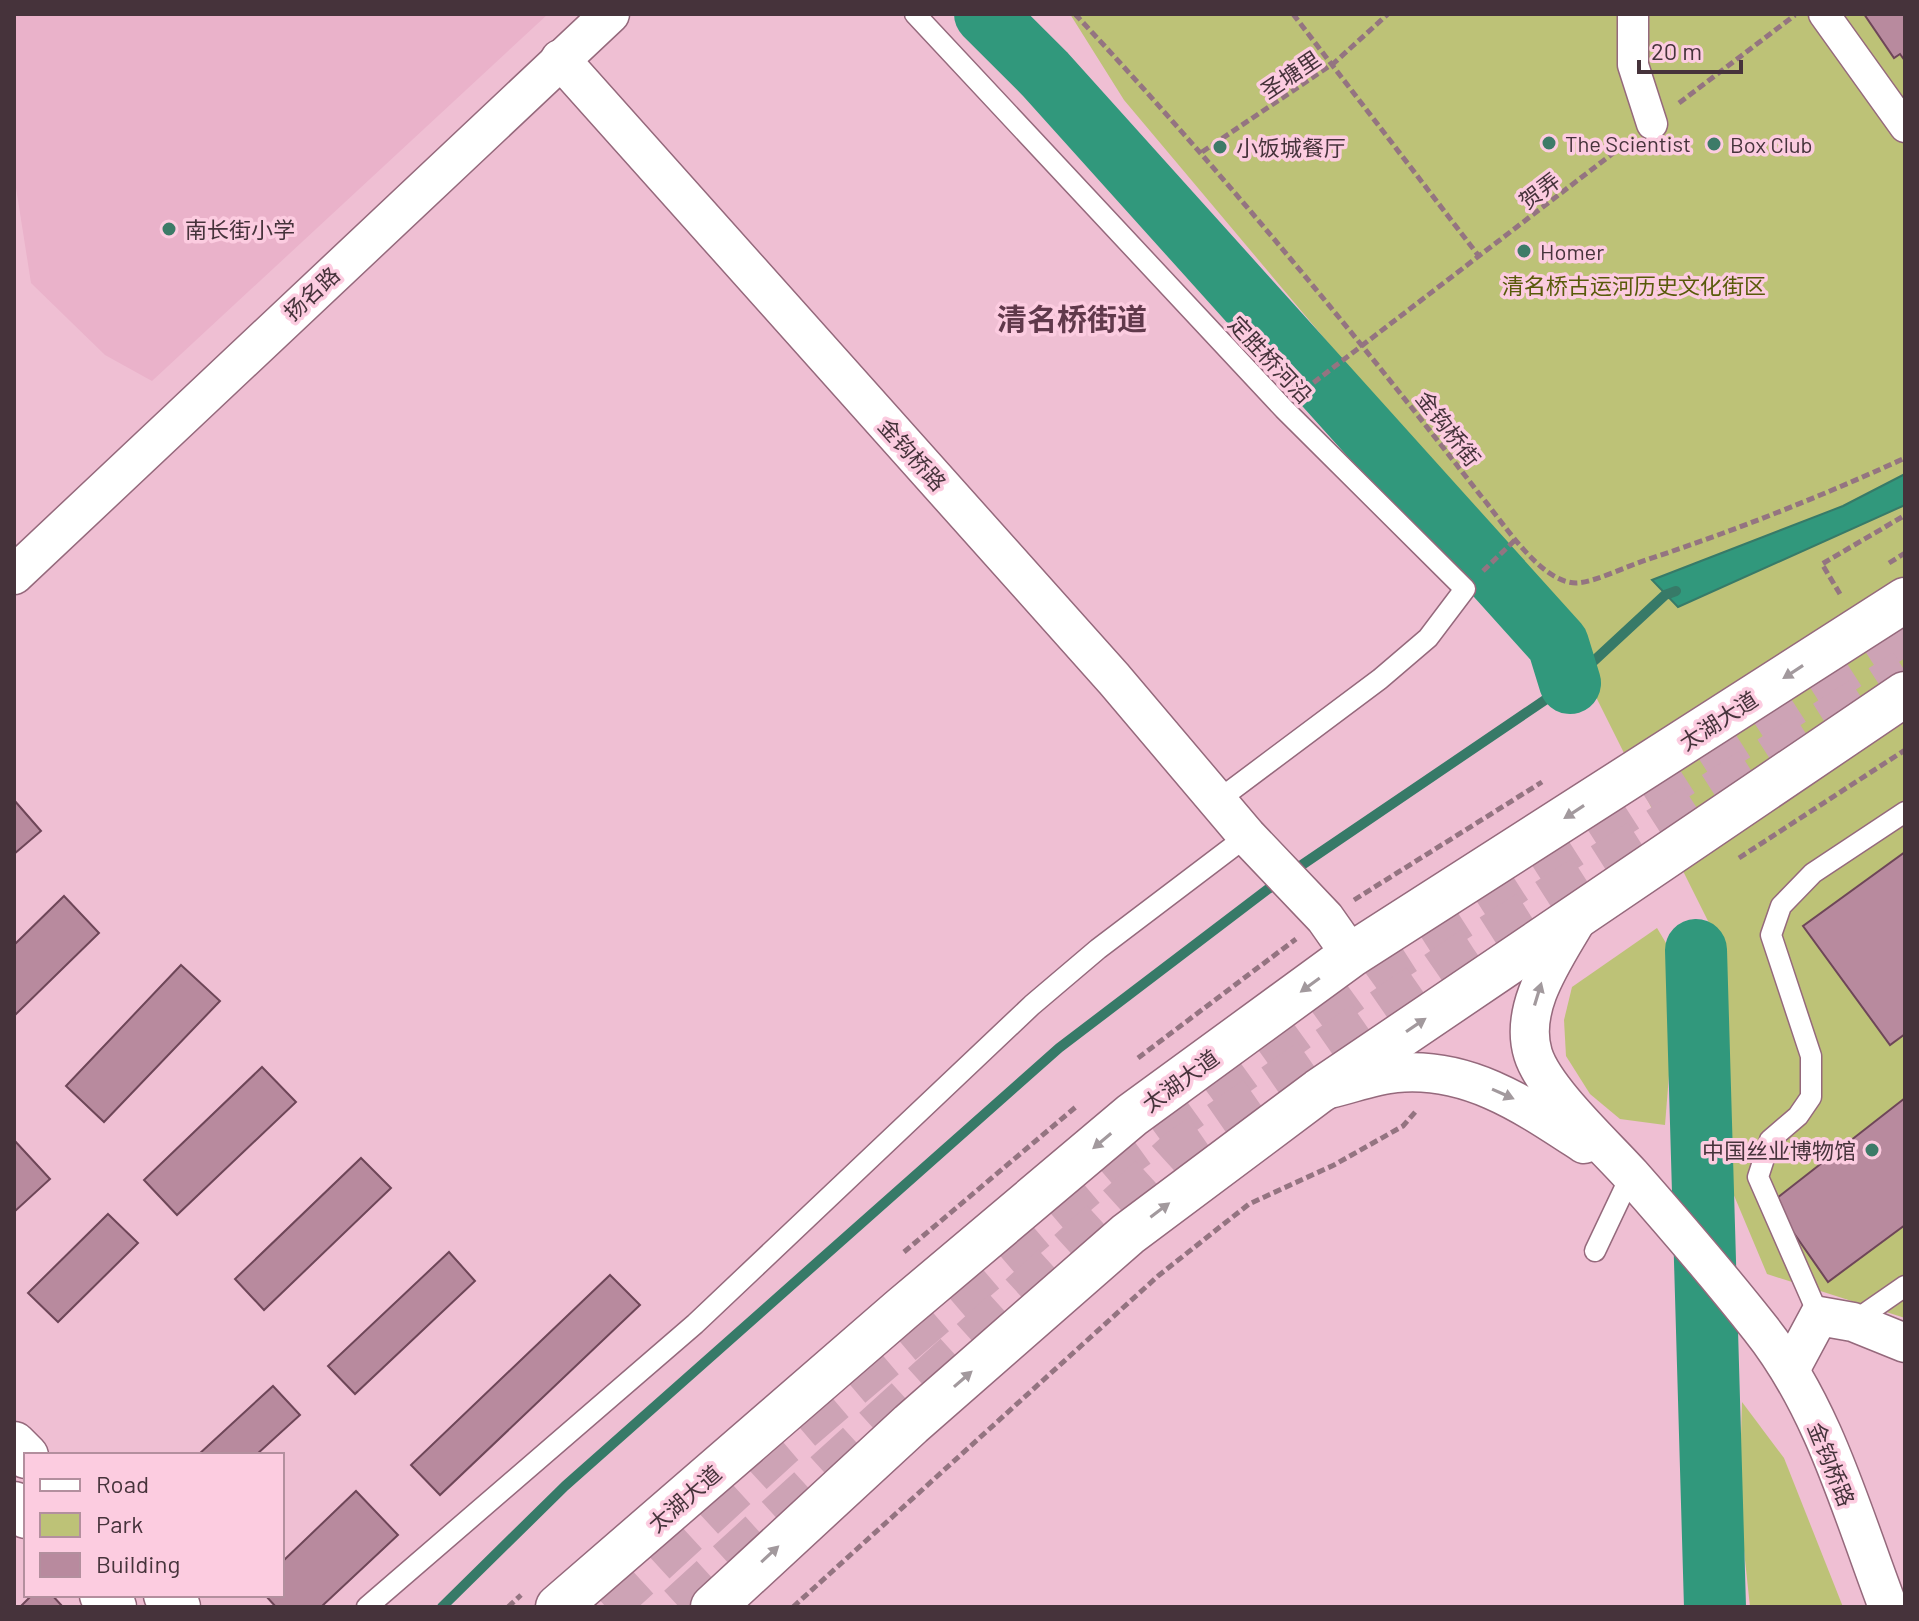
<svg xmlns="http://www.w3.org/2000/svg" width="1919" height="1621" viewBox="0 0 1919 1621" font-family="Barlow,'Noto Sans SC',sans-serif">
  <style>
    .built { fill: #eab2ca }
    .green { fill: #bdc277 }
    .water { fill: #31987c; stroke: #377a68; stroke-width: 2 }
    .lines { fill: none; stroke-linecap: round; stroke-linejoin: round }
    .stream { stroke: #377a68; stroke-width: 10 }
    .river { stroke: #31987c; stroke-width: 62 }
    .building { fill: #b88a9e; stroke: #6e4658; stroke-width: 2 }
    .trunk-tunnel { stroke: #cda3b5; stroke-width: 44; stroke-dasharray: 44 22; stroke-linecap: butt }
    .service-casing { stroke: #95697c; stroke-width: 23 }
    .pedestrian-casing { stroke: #95697c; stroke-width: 33 }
    .minor-casing { stroke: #95697c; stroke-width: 41 }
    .secondary-casing { stroke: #95697c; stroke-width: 47 }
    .primary-casing { stroke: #95697c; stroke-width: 47 }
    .path { stroke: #947481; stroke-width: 5; stroke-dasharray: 8 4; stroke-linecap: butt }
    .service { stroke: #fff; stroke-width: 20 }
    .pedestrian { stroke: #fff; stroke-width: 30 }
    .minor { stroke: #fff; stroke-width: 38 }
    .secondary { stroke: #fff; stroke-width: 44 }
    .primary { stroke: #fff; stroke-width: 44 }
    .oneway { fill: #a2999d }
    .poi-dot { fill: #3d7b68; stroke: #fccce0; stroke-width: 3 }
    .labels { text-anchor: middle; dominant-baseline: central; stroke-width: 7; stroke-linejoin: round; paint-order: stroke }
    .street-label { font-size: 22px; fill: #46333b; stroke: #fccce0 }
    .poi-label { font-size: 22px; fill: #46333b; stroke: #fccce0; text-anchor: start }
    .park-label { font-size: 22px; fill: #585a0a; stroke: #fccce0 }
    .district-label { font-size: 30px; font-weight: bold; fill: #60394b; stroke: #fccce0 }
  </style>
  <rect width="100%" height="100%" fill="#efbfd3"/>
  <polygon class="built" points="14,14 548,14 152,381 105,355 31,283 14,175"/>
  <g class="green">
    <polygon points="1070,14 1905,14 1905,1318 1767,1274 1725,1174 1719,943 1552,609 1124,100"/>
    <polygon points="1657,928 1678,963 1665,1125 1620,1119 1590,1094 1566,1056 1564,1020 1572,987"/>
    <polygon points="1742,1402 1784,1458 1843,1607 1750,1607 1739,1503"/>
  </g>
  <polygon class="water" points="1905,474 1905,505 1678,607 1652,580 1843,506"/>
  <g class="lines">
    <g class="stream">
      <polyline points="1293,871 1570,683 1665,595 1676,591"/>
      <polyline points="442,1607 565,1486 1059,1048 1280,880"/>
    </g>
    <g class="river">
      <polyline points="985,14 1045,74 1558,644 1570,683"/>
      <polyline points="1696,950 1715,1607"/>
    </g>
  </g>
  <g class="building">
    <polygon points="1864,14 1905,14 1905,61 1900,54 1894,58"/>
    <polygon points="14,800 41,831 14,854"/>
    <polygon points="1905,852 1905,1034 1890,1045 1803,926"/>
    <polygon points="64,896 99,933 14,1016 14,945"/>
    <polygon points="181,965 220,1001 104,1122 66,1086"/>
    <polygon points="262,1067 296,1102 177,1215 144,1180"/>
    <polygon points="1905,1098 1905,1225 1828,1282 1772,1202"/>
    <polygon points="14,1140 50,1179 14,1212"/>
    <polygon points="361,1158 391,1188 264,1310 235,1279"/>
    <polygon points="108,1214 138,1243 58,1322 28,1293"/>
    <polygon points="449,1252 475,1281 355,1394 328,1366"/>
    <polygon points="610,1275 640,1305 440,1495 411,1465"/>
    <polygon points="273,1386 300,1415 256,1455 198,1455"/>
    <polygon points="356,1491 398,1535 321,1607 276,1607 265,1595 282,1595 282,1562"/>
    <polygon points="32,1595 52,1595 63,1607 20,1607"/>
  </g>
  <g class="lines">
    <g class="trunk-tunnel">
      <polyline points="606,1607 782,1445 1103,1171 1395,959 1905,632"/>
      <polyline points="679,1607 1179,1151 1473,948 1905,671"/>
    </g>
    <defs>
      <g id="service">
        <polyline points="915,14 1284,409 1465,589 1428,638 1380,679 1217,801"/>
        <polyline points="1595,1251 1631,1175"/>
        <polyline points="1819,1316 1758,1177 1770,1140 1798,1116 1811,1097 1811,1056 1771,935 1781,906 1813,873 1905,812"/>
        <polyline points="1853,1322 1905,1286"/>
        <polyline points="367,1607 695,1324 1032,1005 1098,949 1247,836"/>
      </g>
      <g id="pedestrian">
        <polyline points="1633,14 1633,65 1652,124"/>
        <polyline points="1824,14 1905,127"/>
      </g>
      <g id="minor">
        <polyline points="560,59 1114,679 1247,836 1325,918 1351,955"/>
        <polyline points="14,575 610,14"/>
        <path d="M1580 914C1558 954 1518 1005 1533 1054 1544 1090 1605 1146 1631 1175 1675 1225 1719 1276 1760 1328 1824 1408 1852 1513 1888 1607"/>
        <path d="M1329 1089C1351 1084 1374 1075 1396 1073 1469 1066 1526 1106 1584 1144"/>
        <polyline points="1790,1370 1819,1316 1853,1322 1905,1343"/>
      </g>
      <g id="secondary">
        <polyline points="14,1444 26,1456"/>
        <polyline points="14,1504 26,1516"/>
        <polyline points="102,1595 114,1607"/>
        <polyline points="166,1595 178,1607"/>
      </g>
      <g id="primary">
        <polyline points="558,1607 902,1309 1132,1115 1351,955 1905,600"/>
        <polyline points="713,1607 911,1424 1128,1234 1319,1091 1905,694"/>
      </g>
    </defs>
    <use href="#service" class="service-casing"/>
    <use href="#pedestrian" class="pedestrian-casing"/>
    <use href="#minor" class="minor-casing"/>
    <use href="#secondary" class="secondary-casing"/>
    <use href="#primary" class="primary-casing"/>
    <g class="path">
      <path d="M1075 14C1219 168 1352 330 1481 496 1502 521 1541 584 1577 583 1595 582 1627 566 1646 560 1734 531 1820 497 1905 458"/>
      <polyline points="1293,14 1478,255"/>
      <polyline points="1679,103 1795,15"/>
      <polyline points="1202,152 1334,63 1388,14"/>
      <polyline points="1304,390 1629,141"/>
      <polyline points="1889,563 1905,553"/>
      <polyline points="1483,571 1516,539"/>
      <polyline points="1840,594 1822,564 1902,517"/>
      <polyline points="1739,858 1905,750"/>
      <polyline points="1354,900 1542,782"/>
      <polyline points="1138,1058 1296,939"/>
      <polyline points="904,1252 1077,1106"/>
      <polyline points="508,1607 521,1595"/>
      <polyline points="793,1607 1158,1276 1249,1204 1334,1165 1403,1126 1417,1110"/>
    </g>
    <use href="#service" class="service"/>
    <use href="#pedestrian" class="pedestrian"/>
    <use href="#minor" class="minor"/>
    <use href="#secondary" class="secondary"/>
    <use href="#primary" class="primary"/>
  </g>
  <defs><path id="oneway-solid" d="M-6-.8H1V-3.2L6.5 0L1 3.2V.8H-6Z" transform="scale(2)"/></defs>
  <g class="oneway">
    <use href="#oneway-solid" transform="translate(1793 672) rotate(147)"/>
    <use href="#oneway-solid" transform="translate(1574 812) rotate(147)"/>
    <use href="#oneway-solid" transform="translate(1310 985) rotate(144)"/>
    <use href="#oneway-solid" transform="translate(1538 994) rotate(-73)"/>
    <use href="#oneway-solid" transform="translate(1416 1025) rotate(-34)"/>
    <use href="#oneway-solid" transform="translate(1503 1094) rotate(24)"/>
    <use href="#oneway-solid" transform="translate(1102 1141) rotate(140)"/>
    <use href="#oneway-solid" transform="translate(1160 1210) rotate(-37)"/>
    <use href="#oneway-solid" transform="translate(963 1379) rotate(-41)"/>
    <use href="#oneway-solid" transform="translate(770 1554) rotate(-43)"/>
  </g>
  <g class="poi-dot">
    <circle cx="1549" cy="143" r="8"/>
    <circle cx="1714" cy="144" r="8"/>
    <circle cx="1220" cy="147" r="8"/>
    <circle cx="169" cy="229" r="8"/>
    <circle cx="1524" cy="251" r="8"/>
    <circle cx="1872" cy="1150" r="8"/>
  </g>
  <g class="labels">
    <g class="street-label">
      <text transform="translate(1290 74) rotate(-34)">圣塘里</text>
      <text transform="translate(1539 190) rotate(-37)">贺弄</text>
      <text transform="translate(311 293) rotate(-43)">扬名路</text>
      <text transform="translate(1271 359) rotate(47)">定胜桥河沿</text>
      <text transform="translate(1449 428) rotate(52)">金钩桥街</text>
      <text transform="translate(913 454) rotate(48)">金钩桥路</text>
      <text transform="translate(1718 720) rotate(-33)">太湖大道</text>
      <text transform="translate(1180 1080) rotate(-36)">太湖大道</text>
      <text transform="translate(1832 1464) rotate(68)">金钩桥路</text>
      <text transform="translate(684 1498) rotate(-41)">太湖大道</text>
    </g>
    <g class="poi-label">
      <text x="1565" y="143">The Scientist</text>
      <text x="1730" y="144">Box Club</text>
      <text x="1236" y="147">小饭城餐厅</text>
      <text x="185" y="229">南长街小学</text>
      <text x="1540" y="251">Homer</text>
      <text x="1856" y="1150" text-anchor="end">中国丝业博物馆</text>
    </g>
    <g class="park-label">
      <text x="1634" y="285">清名桥古运河历史文化街区</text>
    </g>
    <g class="district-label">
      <text x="1072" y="318">清名桥街道</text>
    </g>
  </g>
  <rect width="1919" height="1621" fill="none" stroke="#46333b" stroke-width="32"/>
  <rect x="24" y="1453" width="260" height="144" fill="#fccce0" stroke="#b38f9e" stroke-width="2"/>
  <rect x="40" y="1479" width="40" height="12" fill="#ffffff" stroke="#b38f9e" stroke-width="2"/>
  <text x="96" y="1493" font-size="24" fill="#46333b">Road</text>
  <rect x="40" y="1513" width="40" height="24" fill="#bdc277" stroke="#b38f9e" stroke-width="2"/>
  <text x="96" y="1533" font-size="24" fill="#46333b">Park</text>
  <rect x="40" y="1553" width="40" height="24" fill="#b88a9e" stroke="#b38f9e" stroke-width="2"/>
  <text x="96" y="1573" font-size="24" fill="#46333b">Building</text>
  <path d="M1639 60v12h102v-12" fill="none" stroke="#46333b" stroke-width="4"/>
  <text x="1651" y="60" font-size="24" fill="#46333b" stroke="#fccce0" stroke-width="6" paint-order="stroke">20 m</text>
</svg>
